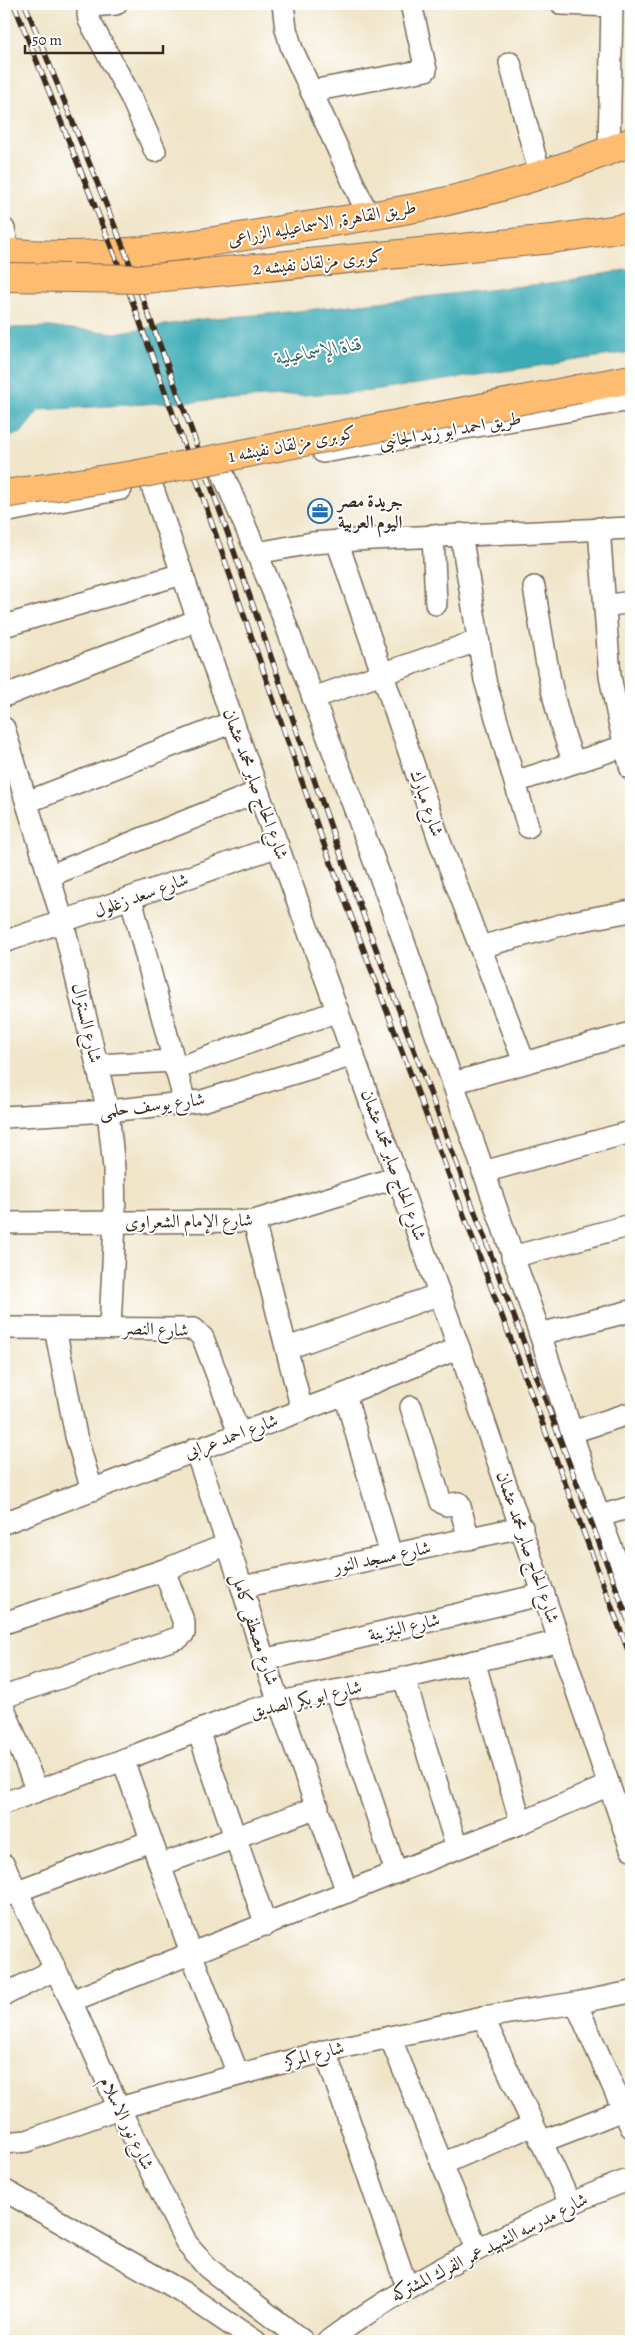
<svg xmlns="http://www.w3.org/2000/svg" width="635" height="2345" viewBox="0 0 635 2345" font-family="Alegreya,Amiri,serif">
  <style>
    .water { fill: #3aabb5; stroke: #3a6a6a }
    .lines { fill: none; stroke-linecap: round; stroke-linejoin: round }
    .street-casing { stroke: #7a6b5a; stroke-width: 24 }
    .highway-casing { stroke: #7a6b5a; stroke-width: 30 }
    .street { stroke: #fff; stroke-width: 21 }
    .highway { stroke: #febc70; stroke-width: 28 }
    .rail-casing { stroke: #3b2a1e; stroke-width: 5.5 }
    .rail { stroke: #fff; stroke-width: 4; stroke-dasharray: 11; stroke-linecap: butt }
    .highway-bridge-casing { stroke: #7a6b5a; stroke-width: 30; stroke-linecap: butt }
    .highway-bridge { stroke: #febc70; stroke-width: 28 }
    .labels { text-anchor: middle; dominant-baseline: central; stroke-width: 4; stroke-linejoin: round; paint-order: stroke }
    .street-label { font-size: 18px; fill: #3b2a1e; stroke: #fff }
    .poi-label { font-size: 18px; font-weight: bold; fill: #3b2a1e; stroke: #fff; text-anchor: start }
    .water-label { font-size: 19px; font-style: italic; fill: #3b6462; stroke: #fff }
  </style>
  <rect width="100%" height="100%" fill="#fff"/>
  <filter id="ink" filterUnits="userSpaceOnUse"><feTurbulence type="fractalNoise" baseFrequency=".02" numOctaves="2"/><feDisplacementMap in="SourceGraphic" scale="10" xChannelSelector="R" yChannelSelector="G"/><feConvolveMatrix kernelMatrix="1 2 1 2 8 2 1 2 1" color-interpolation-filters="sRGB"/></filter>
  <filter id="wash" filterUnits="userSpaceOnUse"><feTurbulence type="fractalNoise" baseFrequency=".0096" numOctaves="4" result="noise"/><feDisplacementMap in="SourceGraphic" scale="20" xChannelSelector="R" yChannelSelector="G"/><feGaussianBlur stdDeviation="1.12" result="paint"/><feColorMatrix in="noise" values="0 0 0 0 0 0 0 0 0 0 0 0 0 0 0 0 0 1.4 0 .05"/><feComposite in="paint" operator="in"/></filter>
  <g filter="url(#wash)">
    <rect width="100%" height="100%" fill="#f0e5c9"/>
    <polygon class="water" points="631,269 631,352 372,391 39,410 21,433 4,438 4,328 50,327 115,333 203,319 279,313 559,282"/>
  </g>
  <g filter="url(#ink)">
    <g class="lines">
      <defs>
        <g id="street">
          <polyline points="116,4 91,6 88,14 89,20 131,97 155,151"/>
          <polyline points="283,4 286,29 292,49 368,215"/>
          <polyline points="562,4 612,6"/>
          <polyline points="510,63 540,175"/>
          <polyline points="311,91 426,70 411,4"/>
          <polyline points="609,151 612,4"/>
          <polyline points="4,229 9,253"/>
          <polyline points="323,452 631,400"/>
          <polyline points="221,469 277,601 397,922 540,1334 595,1505 631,1599"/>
          <polyline points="151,483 233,722 459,1348 631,1849"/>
          <polyline points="4,512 121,489"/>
          <polyline points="599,528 610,676 619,722 631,769"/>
          <polyline points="461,534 485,680 528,827"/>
          <polyline points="433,535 436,604"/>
          <polyline points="337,541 440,842 524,1062"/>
          <polyline points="257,553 312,543 371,539 631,528"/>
          <path d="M534 587C544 646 551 706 574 762"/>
          <polyline points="605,606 631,602"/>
          <polyline points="4,626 182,574"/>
          <polyline points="4,696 198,620"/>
          <polyline points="313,698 477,641"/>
          <polyline points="4,728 63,922 108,1111 114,1168 115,1222 110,1328"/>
          <polyline points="515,782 631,744"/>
          <polyline points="27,802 233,722"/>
          <polyline points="49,876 258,792"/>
          <polyline points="131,899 185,1103"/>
          <polyline points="4,942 278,846"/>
          <polyline points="480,947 572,922 631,911"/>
          <polyline points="97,1065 173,1061"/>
          <polyline points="175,1069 338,1011"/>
          <polyline points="453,1083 631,1033"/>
          <polyline points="4,1117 108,1111 202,1101 354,1055"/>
          <polyline points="483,1172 631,1132"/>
          <polyline points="254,1221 302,1410"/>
          <polyline points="4,1223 254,1221 398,1177"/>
          <polyline points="512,1257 631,1225"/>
          <polyline points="4,1328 194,1329 203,1338 239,1433"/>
          <polyline points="55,1328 76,1436 92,1490"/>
          <polyline points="540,1334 631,1311"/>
          <polyline points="288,1348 440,1294"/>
          <polyline points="345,1394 391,1555"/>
          <polyline points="411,1407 441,1502 446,1505 459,1503 469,1539"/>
          <polyline points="572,1432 631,1413"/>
          <polyline points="195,1449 242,1587 264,1660 347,1892"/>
          <polyline points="600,1516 631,1507"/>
          <polyline points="4,1523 345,1394 459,1348"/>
          <polyline points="242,1587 522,1527"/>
          <polyline points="4,1623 164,1570 228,1544"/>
          <polyline points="264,1660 544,1594"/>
          <polyline points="474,1661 521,1823"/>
          <polyline points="404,1678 457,1848"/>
          <polyline points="335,1691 396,1872"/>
          <polyline points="4,1697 180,1637 184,1633 184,1623 164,1570"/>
          <polyline points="4,1708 37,1791"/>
          <polyline points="198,1731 266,1925"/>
          <polyline points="123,1760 191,1953 238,2074"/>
          <polyline points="4,1803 123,1760 252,1710 298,1698 404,1678 560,1641"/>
          <polyline points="4,1865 71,2001 119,2108 187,2244 208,2268 303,2341"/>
          <polyline points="160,1865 318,1807"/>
          <polyline points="4,1896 151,1841"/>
          <polyline points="4,1995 54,1970"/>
          <polyline points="71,2001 521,1823 609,1785"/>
          <polyline points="576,2003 631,2127"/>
          <polyline points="483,2017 570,2203"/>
          <polyline points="390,2037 477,2249"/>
          <polyline points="325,2051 407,2287"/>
          <polyline points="541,2142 623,2110"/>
          <polyline points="4,2143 27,2141 119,2108 325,2051 483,2017 576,2003 631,1992"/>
          <polyline points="442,2164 533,2125"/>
          <polyline points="4,2190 181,2291 255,2341"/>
          <path d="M328 2341C387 2297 450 2262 517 2230 554 2211 592 2193 631 2179"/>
        </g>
        <g id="highway">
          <path d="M4 252C97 262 189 246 281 230 331 222 381 215 430 205 498 190 566 168 631 142"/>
          <polyline points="579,389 631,379"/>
        </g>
      </defs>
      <use href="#street" class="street-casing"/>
      <use href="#highway" class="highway-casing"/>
      <use href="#street" class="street"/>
      <use href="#highway" class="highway"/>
      <defs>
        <g id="rail">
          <polyline points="14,4 128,289 195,475 322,839 631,1658"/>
          <polyline points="25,4 126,254 190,426 336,842 631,1628"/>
        </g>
      </defs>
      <use href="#rail" class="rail-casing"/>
      <use href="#rail" class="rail"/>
      <defs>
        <g id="highway-bridge">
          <polyline points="4,277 144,279 552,239 631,227"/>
          <polyline points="4,494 133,475 579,389"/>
        </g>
      </defs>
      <use href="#highway-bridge" class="highway-bridge-casing"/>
      <use href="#highway-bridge" class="highway-bridge"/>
    </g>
  </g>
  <defs>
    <symbol id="office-ring" viewBox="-11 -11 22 22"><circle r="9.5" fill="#fff" stroke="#1f6fb2" stroke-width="1.5"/><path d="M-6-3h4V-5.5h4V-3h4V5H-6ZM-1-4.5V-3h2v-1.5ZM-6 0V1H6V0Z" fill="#1f6fb2"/></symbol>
  </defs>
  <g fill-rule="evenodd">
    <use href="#office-ring" x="306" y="497" width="28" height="28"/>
  </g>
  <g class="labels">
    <g class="street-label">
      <text transform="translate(322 223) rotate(-10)">طريق القاهرة, الاسماعيليه الزراعى</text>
      <text transform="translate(318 262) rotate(-6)">كوبرى مزلقان نفيشه 2</text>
      <text transform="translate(450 430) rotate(-10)">طريق احمد ابو زيد الجانبى</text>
      <text transform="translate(292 444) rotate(-11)">كوبرى مزلقان نفيشه 1</text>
      <text transform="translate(256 784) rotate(70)">شارع الحاج صابر محمد عثمان</text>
      <text transform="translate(427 803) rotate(71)">شارع مبارك</text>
      <text transform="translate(141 895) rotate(-20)">شارع سعد زغلول</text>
      <text transform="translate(87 1023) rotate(77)">شارع السنترال</text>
      <text transform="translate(152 1105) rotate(-7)">شارع يوسف حلمى</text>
      <text transform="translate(394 1165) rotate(70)">شارع الحاج صابر محمد عثمان</text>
      <text transform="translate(189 1221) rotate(-1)">شارع الإمام الشعراوى</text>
      <text transform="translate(156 1329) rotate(2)">شارع النصر</text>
      <text transform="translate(231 1436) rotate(-20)">شارع احمد عرابى</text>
      <text transform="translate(528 1547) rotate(71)">شارع الحاج صابر محمد عثمان</text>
      <text transform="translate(382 1557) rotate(-12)">شارع مسجد النور</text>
      <text transform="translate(404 1627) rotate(-13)">شارع البنزينة</text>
      <text transform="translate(255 1629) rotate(72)">شارع مصطفى كامل</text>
      <text transform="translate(306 1699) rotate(-13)">شارع ابو بكر الصديق</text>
      <text transform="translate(314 2054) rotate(-14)">شارع المركز</text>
      <text transform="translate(127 2123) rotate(64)">شارع نور الاسلام</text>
      <text transform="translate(489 2247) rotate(-27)">شارع مدرسه الشهيد عمر الفرك المشتركه</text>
    </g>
    <g class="poi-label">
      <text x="338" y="501">جريدة مصر<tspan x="338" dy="21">اليوم العربية</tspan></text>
    </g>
    <g class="water-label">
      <text transform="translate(319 351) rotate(-10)">قناة الإسماعيلية</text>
    </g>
  </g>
  <rect width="635" height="2345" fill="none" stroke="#fff" stroke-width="20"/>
  <path d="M25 45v8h138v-8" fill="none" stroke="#3b2a1e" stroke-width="2.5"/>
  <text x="32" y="45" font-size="15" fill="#3b2a1e" stroke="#ffffff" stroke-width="4" paint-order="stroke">50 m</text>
</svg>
